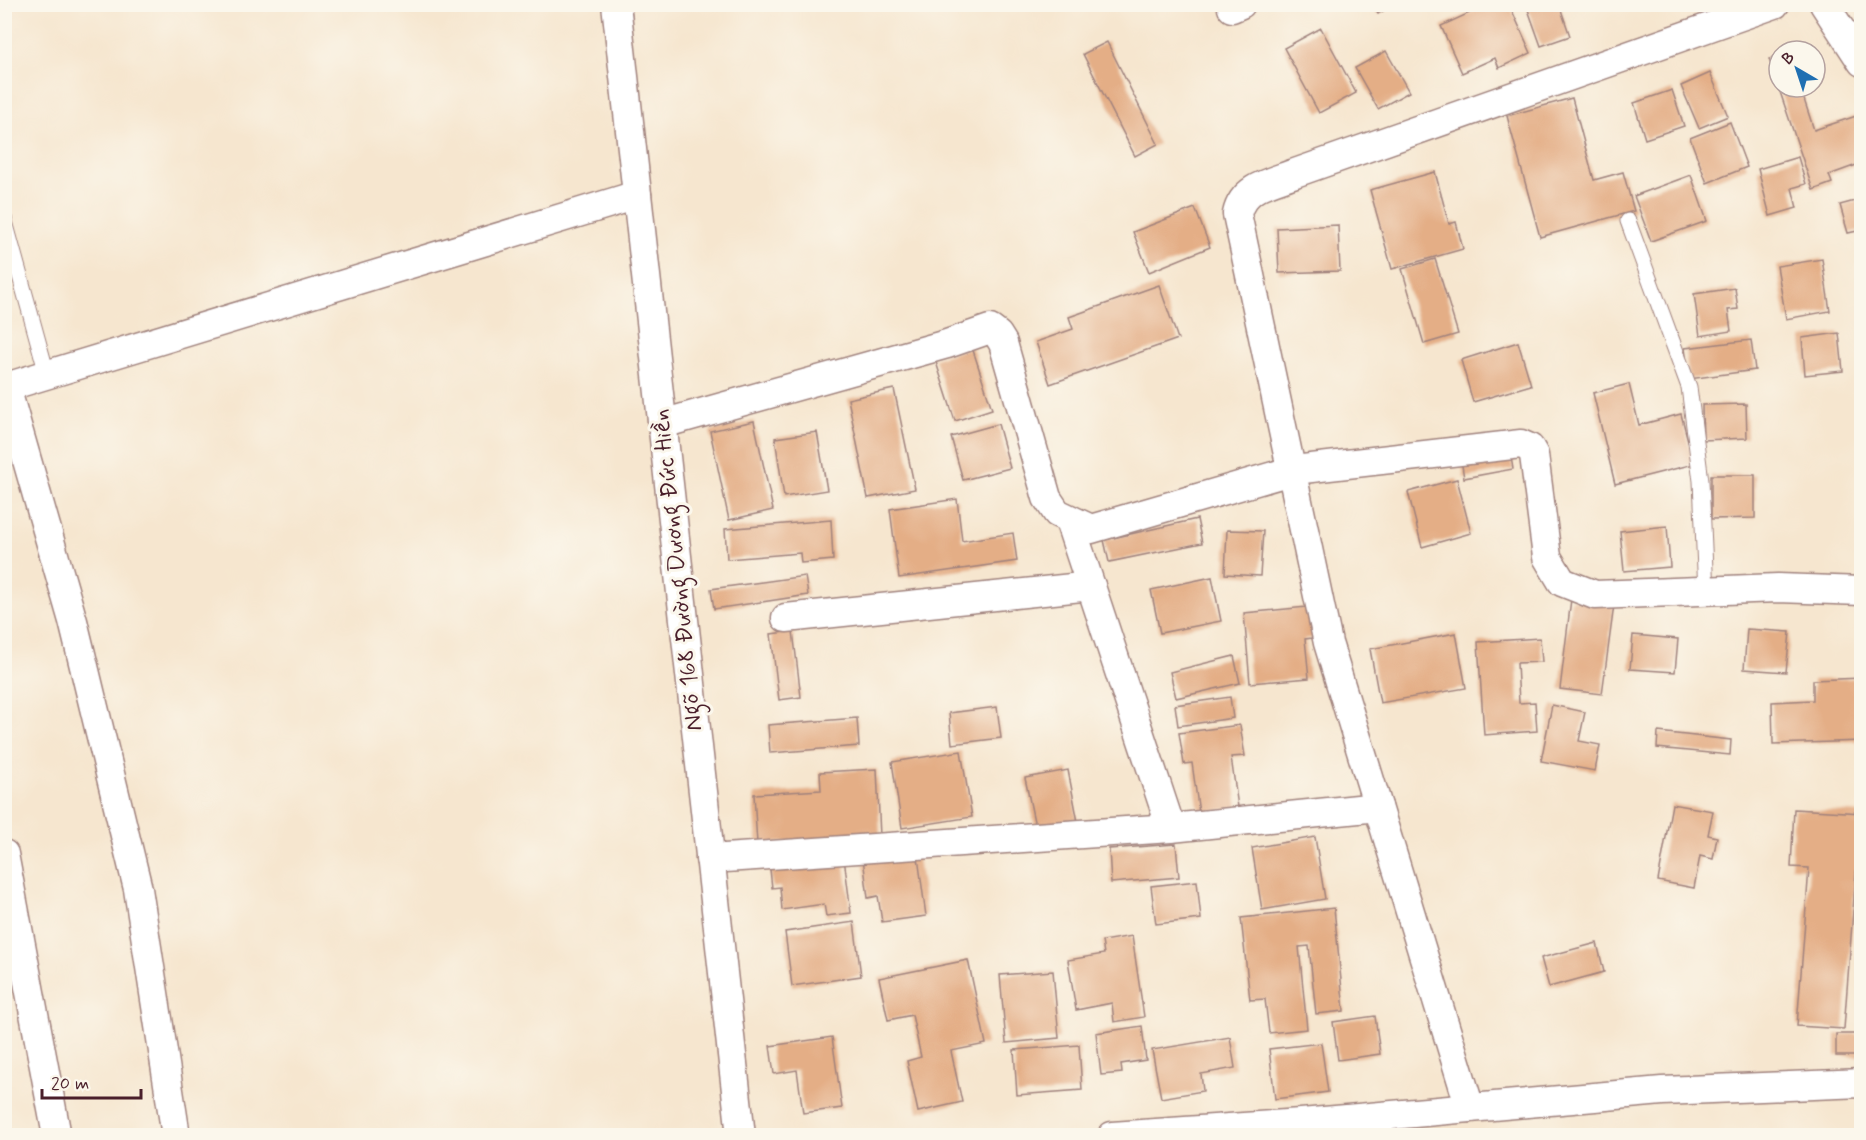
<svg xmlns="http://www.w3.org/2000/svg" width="1866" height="1140" viewBox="0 0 1866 1140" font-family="Mynerve,sans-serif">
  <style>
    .building { fill: #e4ae86 }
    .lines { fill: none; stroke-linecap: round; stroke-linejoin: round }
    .lane-casing { stroke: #a0827d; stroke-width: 17 }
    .street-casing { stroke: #a0827d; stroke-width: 31 }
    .lane { stroke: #fff; stroke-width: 15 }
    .street { stroke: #fff; stroke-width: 28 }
    .labels { text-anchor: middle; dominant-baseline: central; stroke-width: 6; stroke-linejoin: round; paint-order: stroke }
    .street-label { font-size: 24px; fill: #4a1f2b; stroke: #fbf7ec }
  </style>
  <rect width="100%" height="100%" fill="#fbf7ec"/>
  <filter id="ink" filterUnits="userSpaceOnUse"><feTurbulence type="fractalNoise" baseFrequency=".0167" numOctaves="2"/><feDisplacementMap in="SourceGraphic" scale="12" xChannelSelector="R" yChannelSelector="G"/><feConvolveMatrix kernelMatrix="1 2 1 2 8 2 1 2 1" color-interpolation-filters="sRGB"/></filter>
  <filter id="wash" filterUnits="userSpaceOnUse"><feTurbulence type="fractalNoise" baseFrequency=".008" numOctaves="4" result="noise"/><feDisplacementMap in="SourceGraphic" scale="24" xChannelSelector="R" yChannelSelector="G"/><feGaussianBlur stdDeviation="1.35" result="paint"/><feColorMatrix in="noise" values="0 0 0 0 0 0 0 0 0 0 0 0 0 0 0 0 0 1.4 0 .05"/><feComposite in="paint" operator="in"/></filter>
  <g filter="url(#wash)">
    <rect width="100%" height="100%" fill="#f6e6cf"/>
    <g id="blocks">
      <g class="building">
        <polygon points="1372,4 1395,4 1378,14"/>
        <polygon points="1478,4 1509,4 1531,53 1499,68 1495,58 1462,73 1441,26 1474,11 1472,7"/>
        <polygon points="1526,4 1559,4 1570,36 1541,46"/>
        <polygon points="1321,28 1356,93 1319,113 1284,48"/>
        <polygon points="1107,42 1158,144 1135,156 1083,54"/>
        <polygon points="1386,51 1409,92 1378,109 1355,68"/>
        <polygon points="1779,56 1779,87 1800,87 1814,130 1862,114 1862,163 1829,175 1832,183 1813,190 1769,59"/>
        <polygon points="1710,73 1728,116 1699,128 1681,86"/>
        <polygon points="1672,90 1684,126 1645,139 1634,103"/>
        <polygon points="1572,98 1594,180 1623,172 1634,211 1540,237 1507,116"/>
        <polygon points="1730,122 1747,167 1707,183 1690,138"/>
        <polygon points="1798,157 1806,184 1792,188 1797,208 1770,216 1758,169"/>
        <polygon points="1435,172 1449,224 1456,222 1463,249 1392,269 1370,190"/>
        <polygon points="1691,175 1707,221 1651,241 1634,196"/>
        <polygon points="1862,199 1862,230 1848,233 1840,205"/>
        <polygon points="1195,208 1210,247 1149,272 1133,232"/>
        <polygon points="1338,225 1340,271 1279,273 1277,228"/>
        <polygon points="1435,259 1458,334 1424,344 1402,269"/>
        <polygon points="1822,259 1830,311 1786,319 1777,266"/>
        <polygon points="1159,285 1178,339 1050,384 1036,342 1073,329 1069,317"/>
        <polygon points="1735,288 1738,309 1728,310 1731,331 1700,336 1694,294"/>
        <polygon points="1839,333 1843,371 1805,375 1802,338"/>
        <polygon points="1751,340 1755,370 1689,379 1685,348"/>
        <polygon points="1518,342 1531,385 1473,402 1461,360"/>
        <polygon points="972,347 992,409 955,421 935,359"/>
        <polygon points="1629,384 1639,425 1681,414 1694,464 1615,484 1593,393"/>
        <polygon points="894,389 915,489 868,498 848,399"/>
        <polygon points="1746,404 1747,438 1703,440 1702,405"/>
        <polygon points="754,421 773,510 729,520 710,431"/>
        <polygon points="998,424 1010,468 963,480 951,437"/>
        <polygon points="817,432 827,490 784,497 775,438"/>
        <polygon points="1510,451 1513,469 1464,478 1461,459"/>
        <polygon points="1711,475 1755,475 1755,518 1711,519"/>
        <polygon points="1457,479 1471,533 1422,547 1408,492"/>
        <polygon points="957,499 962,541 1013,533 1017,561 899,578 890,509"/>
        <polygon points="1197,519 1202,543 1109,562 1104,540"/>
        <polygon points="831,520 833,560 801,563 800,553 727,559 725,529"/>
        <polygon points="1667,526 1670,567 1624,571 1620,531"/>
        <polygon points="1227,530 1263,531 1260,576 1225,574"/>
        <polygon points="805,576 808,595 714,609 711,589"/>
        <polygon points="1212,577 1221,621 1160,633 1151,590"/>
        <polygon points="1571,599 1614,605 1602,694 1560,689"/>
        <polygon points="1317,606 1320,637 1305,639 1309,678 1250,683 1244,613"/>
        <polygon points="1747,629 1790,632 1786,672 1744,669"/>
        <polygon points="793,631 801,697 779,700 771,634"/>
        <polygon points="1456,633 1466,688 1380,703 1370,649"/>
        <polygon points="1633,635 1678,639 1675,672 1630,669"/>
        <polygon points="1540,638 1542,662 1517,663 1519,703 1535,702 1537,731 1484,735 1478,642"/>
        <polygon points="1234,656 1240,683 1176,698 1170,672"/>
        <polygon points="1862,678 1862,741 1773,744 1772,702 1813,700 1813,680"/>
        <polygon points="1230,697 1233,718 1178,726 1175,705"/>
        <polygon points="1552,705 1585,712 1579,741 1600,745 1595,771 1541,761"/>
        <polygon points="997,707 1001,738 952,744 949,713"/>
        <polygon points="857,718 859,746 770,753 768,725"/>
        <polygon points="1240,725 1245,756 1231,757 1238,807 1199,813 1192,763 1184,764 1179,733"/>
        <polygon points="1658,732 1731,740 1730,755 1657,748"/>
        <polygon points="961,751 972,817 902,828 892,762"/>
        <polygon points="877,769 880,837 757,844 754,794 821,790 820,772"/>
        <polygon points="1068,770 1078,822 1036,831 1025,778"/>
        <polygon points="1672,804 1713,811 1708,835 1717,837 1713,859 1700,856 1694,888 1658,881"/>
        <polygon points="1794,809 1862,813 1862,872 1856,871 1844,1029 1797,1026 1809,868 1791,867"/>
        <polygon points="1315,837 1325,899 1262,910 1252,848"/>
        <polygon points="1176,844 1179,877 1111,883 1109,849"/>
        <polygon points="917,850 926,916 882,922 878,896 868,898 863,858"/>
        <polygon points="844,858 851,913 826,916 824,904 782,910 780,887 772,888 770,869"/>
        <polygon points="1197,881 1201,919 1156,924 1151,886"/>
        <polygon points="1334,908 1344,1011 1316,1014 1309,946 1299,947 1307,1029 1269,1033 1265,999 1250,1000 1241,918"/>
        <polygon points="854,922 861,976 792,986 785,932"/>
        <polygon points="1132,936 1144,1017 1114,1022 1112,1003 1076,1010 1068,960 1104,954 1102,941"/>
        <polygon points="1597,943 1604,972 1549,987 1541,958"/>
        <polygon points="968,960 986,1044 951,1051 962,1102 918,1112 907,1061 921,1057 912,1015 888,1020 879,978"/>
        <polygon points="1053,971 1059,1038 1006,1043 1000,975"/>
        <polygon points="1375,1016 1380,1054 1338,1060 1333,1022"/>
        <polygon points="1142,1026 1146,1060 1121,1064 1122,1073 1101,1075 1096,1033"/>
        <rect x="1836" y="1034" width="26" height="22"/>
        <polygon points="832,1037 842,1108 803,1113 797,1070 774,1074 770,1046"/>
        <polygon points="1230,1037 1235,1068 1201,1074 1203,1091 1161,1098 1152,1050"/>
        <polygon points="1321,1043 1328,1092 1275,1099 1269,1049"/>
        <polygon points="1079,1045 1082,1090 1017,1095 1014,1050"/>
      </g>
    </g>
  </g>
  <g filter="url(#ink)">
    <use href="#blocks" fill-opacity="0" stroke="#a0827d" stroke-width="1.5"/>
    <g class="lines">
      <defs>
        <g id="lane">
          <polyline points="4,218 47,374"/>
          <polyline points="1628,221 1689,387 1701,481 1706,592"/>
        </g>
        <g id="street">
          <polyline points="616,4 741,1136"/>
          <polyline points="1824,4 1862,62"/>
          <polyline points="1232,8 1241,4"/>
          <polyline points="662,424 947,344 990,329 998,335 1003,343 1047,498 1057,513 1091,529 1294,470 1521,444 1530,448 1534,455 1547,557 1562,582 1595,595 1778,588 1862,591"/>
          <polyline points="1069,520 1171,828"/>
          <polyline points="786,618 1091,586"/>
          <polyline points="4,854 57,1136"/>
          <polyline points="710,859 1171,828 1378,807"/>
          <path d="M1470 1108 1328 643 1237 214C1243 186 1272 182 1295 173L1775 4"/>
          <polyline points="176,1136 138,889 73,621 6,387 637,195"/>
          <polyline points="1112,1136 1301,1123 1662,1091 1862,1083"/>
        </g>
      </defs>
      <use href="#lane" class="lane-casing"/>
      <use href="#street" class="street-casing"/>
      <use href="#lane" class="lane"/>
      <use href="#street" class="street"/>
    </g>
  </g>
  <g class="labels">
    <g class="street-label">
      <text transform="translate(678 570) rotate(-96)">Ngõ 168 Đường Dương Đức Hiền</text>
    </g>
  </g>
  <rect width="1866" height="1140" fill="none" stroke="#fbf7ec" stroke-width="24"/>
  <g transform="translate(1797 69) rotate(321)"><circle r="28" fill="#fbf7ec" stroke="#b4a19f" stroke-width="1.5"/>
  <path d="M0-4.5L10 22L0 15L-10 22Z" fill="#1f6fb2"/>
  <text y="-9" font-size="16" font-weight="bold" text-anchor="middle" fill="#4a1f2b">B</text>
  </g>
  <path d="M42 1089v9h99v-9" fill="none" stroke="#4a1f2b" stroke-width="3"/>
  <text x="51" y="1089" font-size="18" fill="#4a1f2b" stroke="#fbf7ec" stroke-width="4.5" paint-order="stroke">20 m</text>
</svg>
